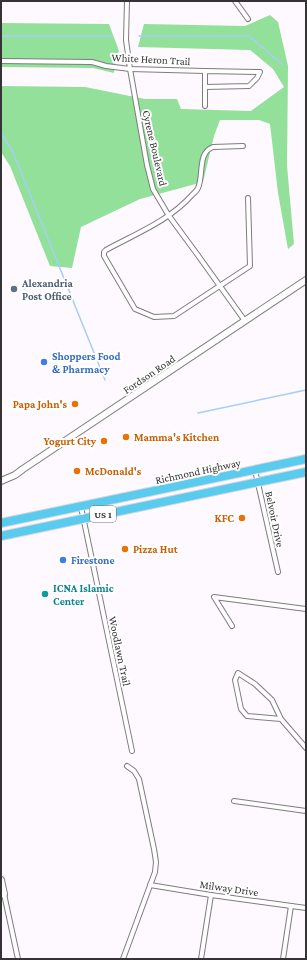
<svg xmlns="http://www.w3.org/2000/svg" width="307" height="960" viewBox="0 0 307 960" font-family="'Crimson Pro',serif">
  <style>
    .forest { fill: #92e09a }
    .lines { fill: none; stroke-linecap: round; stroke-linejoin: round }
    .stream { stroke: #a5cef8; stroke-width: 1.5 }
    .street-casing { stroke: #807b81; stroke-width: 6 }
    .secondary-casing { stroke: #807b81; stroke-width: 8 }
    .highway-casing { stroke: #d7d6d7; stroke-width: 10 }
    .street { stroke: #fff; stroke-width: 4 }
    .secondary { stroke: #fff; stroke-width: 6 }
    .highway { stroke: #59cbee; stroke-width: 8 }
    .service-dot { fill: #5c6f8a; stroke: #fff; stroke-width: 1.5 }
    .shop-dot { fill: #3f7fe0; stroke: #fff; stroke-width: 1.5 }
    .food-dot { fill: #e8710a; stroke: #fff; stroke-width: 1.5 }
    .culture-dot { fill: #0f9aa8; stroke: #fff; stroke-width: 1.5 }
    .labels { text-anchor: middle; dominant-baseline: central; stroke-width: 4; stroke-linejoin: round; paint-order: stroke }
    .shield { fill: #fff; stroke: #727072; stroke-width: 1 }
    .shield-label { font-size: 10px; font-weight: bold; fill: #353335 }
    .street-label { font-size: 11px; fill: #353335; stroke: #fff }
    .service-label { font-size: 11px; font-weight: bold; fill: #4e5e75; stroke: #fff; text-anchor: start }
    .shop-label { font-size: 11px; font-weight: bold; fill: #366cbe; stroke: #fff; text-anchor: start }
    .food-label { font-size: 11px; font-weight: bold; fill: #c56008; stroke: #fff; text-anchor: end }
    .culture-label { font-size: 11px; font-weight: bold; fill: #0d838f; stroke: #fff; text-anchor: start }
  </style>
  <rect width="100%" height="100%" fill="#fef8ff"/>
  <g class="forest">
    <polygon points="270,15 278,22 288,66 287,166 294,244 288,249 278,193 270,124 259,120 220,120 214,136 203,182 140,199 81,227 72,268 50,266 10,166 1,152 1,86 85,87 145,99 177,99 181,109 251,111 284,87 273,69 250,50 138,47 144,24 245,26"/>
    <polygon points="1,23 109,24 119,51 115,61 114,73 93,68 1,67"/>
  </g>
  <g class="lines">
    <g class="stream">
      <polyline points="1,36 112,36"/>
      <polyline points="139,36 249,36 282,64"/>
      <polyline points="1,133 13,152 105,380"/>
      <polyline points="198,413 306,390"/>
    </g>
    <defs>
      <g id="street">
        <polyline points="127,1 126,40 130,69 147,165 153,189 169,216 197,254 245,321"/>
        <polyline points="235,1 248,19"/>
        <polyline points="1,61 92,62 106,66 130,69 205,71"/>
        <polyline points="205,106 205,71 260,72 257,78 249,86 205,87"/>
        <path d="M243 146 213 147C197 153 204 175 198 188 197 191 194 193 192 195 169 221 135 234 106 250L104 252V256L135 309 154 317 174 316 250 266 248 198"/>
        <polyline points="255,470 278,572"/>
        <polyline points="81,507 132,751"/>
        <polyline points="232,626 214,597 306,609"/>
        <polyline points="281,719 247,716 241,709 235,680 238,673 255,684 272,700 281,719 306,748"/>
        <polyline points="234,801 306,811"/>
        <polyline points="150,885 211,895 306,908"/>
        <polyline points="4,894 18,959"/>
        <polyline points="123,959 155,872 156,862 154,849 139,779 134,771 127,766"/>
        <polyline points="201,959 211,895"/>
        <polyline points="283,959 291,906"/>
      </g>
      <g id="secondary">
        <polyline points="1,481 15,475 23,469 306,280"/>
        <polyline points="1,880 4,894 1,894"/>
      </g>
      <g id="highway">
        <polyline points="1,523 306,459"/>
        <polyline points="1,536 306,472"/>
      </g>
    </defs>
    <use href="#street" class="street-casing"/>
    <use href="#secondary" class="secondary-casing"/>
    <use href="#highway" class="highway-casing"/>
    <use href="#street" class="street"/>
    <use href="#secondary" class="secondary"/>
    <use href="#highway" class="highway"/>
  </g>
  <circle class="service-dot" cx="14" cy="289" r="4"/>
  <g class="shop-dot">
    <circle cx="44" cy="362" r="4"/>
    <circle cx="63" cy="560" r="4"/>
  </g>
  <g class="food-dot">
    <circle cx="75" cy="404" r="4"/>
    <circle cx="126" cy="437" r="4"/>
    <circle cx="104" cy="441" r="4"/>
    <circle cx="77" cy="471" r="4"/>
    <circle cx="242" cy="518" r="4"/>
    <circle cx="125" cy="549" r="4"/>
  </g>
  <circle class="culture-dot" cx="45" cy="594" r="4"/>
  <g class="labels">
    <rect class="shield" x="90" y="506" width="26" height="16" rx="3"/>
    <g class="shield-label">
      <text x="103" y="514">US 1</text>
    </g>
    <g class="street-label">
      <text transform="translate(151 59) rotate(3)">White Heron Trail</text>
      <text transform="translate(155 148) rotate(77)">Cyrene Boulevard</text>
      <text transform="translate(149 374) rotate(-34)">Fordson Road</text>
      <text transform="translate(198 471) rotate(-12)">Richmond Highway</text>
      <text transform="translate(275 519) rotate(78)">Belvoir Drive</text>
      <text transform="translate(120 651) rotate(78)">Woodlawn Trail</text>
      <text transform="translate(229 888) rotate(8)">Milway Drive</text>
    </g>
    <g class="service-label">
      <text x="22" y="283">Alexandria<tspan x="22" dy="13">Post Office</tspan></text>
    </g>
    <g class="shop-label">
      <text x="52" y="356">Shoppers Food<tspan x="52" dy="13">&amp; Pharmacy</tspan></text>
      <text x="71" y="560">Firestone</text>
    </g>
    <g class="food-label">
      <text x="67" y="404">Papa John's</text>
      <text x="134" y="437" text-anchor="start">Mamma's Kitchen</text>
      <text x="96" y="441">Yogurt City</text>
      <text x="85" y="471" text-anchor="start">McDonald's</text>
      <text x="234" y="518">KFC</text>
      <text x="133" y="549" text-anchor="start">Pizza Hut</text>
    </g>
    <g class="culture-label">
      <text x="53" y="588">ICNA Islamic<tspan x="53" dy="13">Center</tspan></text>
    </g>
  </g>
  <rect width="307" height="960" fill="none" stroke="#353335" stroke-width="4"/>
</svg>
